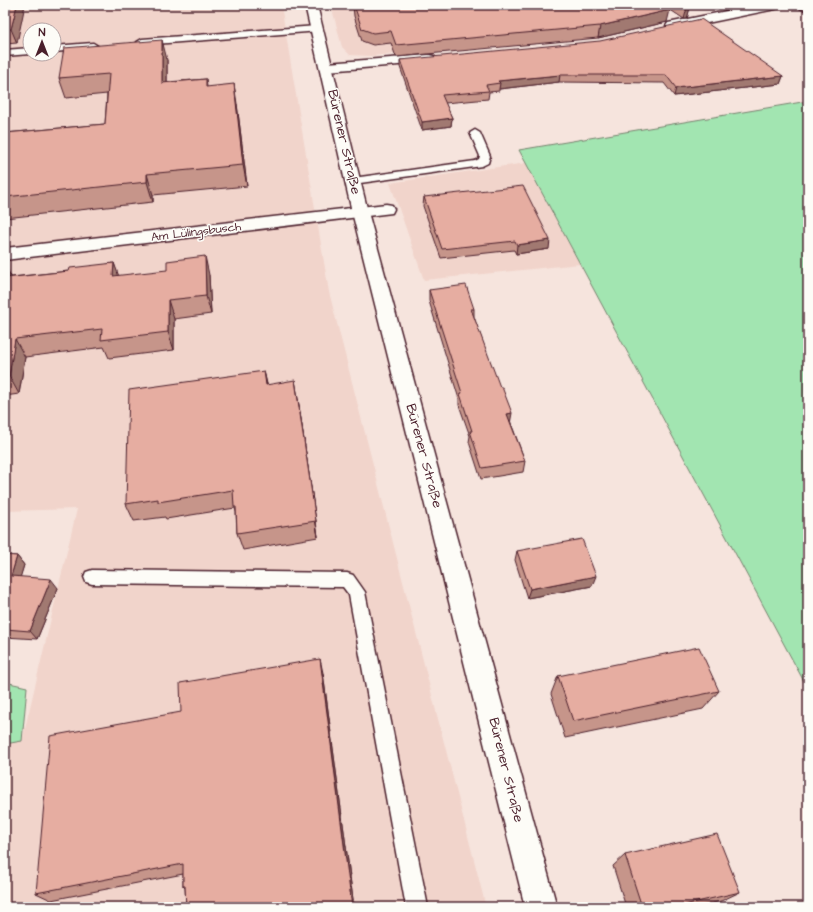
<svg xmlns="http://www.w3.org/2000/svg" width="813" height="912" viewBox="0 0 813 912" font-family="'Architects Daughter',sans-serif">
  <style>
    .built { fill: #f1d4cb; fill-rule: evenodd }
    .green { fill: #a2e5b1; stroke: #76826e }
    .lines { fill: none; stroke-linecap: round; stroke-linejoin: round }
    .lane-casing { stroke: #4a1f2b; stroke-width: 3 }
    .street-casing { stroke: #4a1f2b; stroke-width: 3 }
    .secondary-casing { stroke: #4a1f2b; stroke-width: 3 }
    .lane { fill: #fdfcf7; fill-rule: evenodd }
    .street { fill: #fdfcf7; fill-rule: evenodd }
    .secondary { fill: #fdfcf7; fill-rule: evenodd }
    .wall { fill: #c6958a; stroke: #4a1f2b }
    .shaded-wall { fill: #a17971; stroke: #4a1f2b }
    .building { fill: #e6ada1; stroke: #4a1f2b }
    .labels { text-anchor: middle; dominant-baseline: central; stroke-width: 3; stroke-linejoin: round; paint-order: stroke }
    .far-street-label { font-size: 12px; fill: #4a1f2b; stroke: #fdfcf7 }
    .street-label { font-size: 14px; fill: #4a1f2b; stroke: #fdfcf7 }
  </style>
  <rect width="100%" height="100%" fill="#f6e4dd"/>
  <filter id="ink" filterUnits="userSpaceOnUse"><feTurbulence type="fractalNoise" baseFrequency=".025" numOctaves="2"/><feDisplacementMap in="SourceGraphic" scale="8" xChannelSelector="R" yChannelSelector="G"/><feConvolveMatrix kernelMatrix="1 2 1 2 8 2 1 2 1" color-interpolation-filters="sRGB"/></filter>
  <g filter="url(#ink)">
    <g class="built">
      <path d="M5 5H281L329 292 486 907H5V744L22 741 77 509 5 511ZM30 30H54V54H30Z"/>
      <polygon points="331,5 482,5 507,45 371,56 350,55 342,47"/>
      <polygon points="526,163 580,264 424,280 390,183"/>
    </g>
    <g class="green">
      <polygon points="808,101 808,689 519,150"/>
      <polygon points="5,682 27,687 22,741 5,744"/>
    </g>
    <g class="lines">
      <defs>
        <g id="lane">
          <polygon points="317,26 321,29 320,31 142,45 137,42 142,39"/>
          <polygon points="93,43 98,46 96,48 54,52 54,46"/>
          <polygon points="30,48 30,54 5,56 5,50"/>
          <polygon points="475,130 480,133 490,156 488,163 482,166 353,184 347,181 353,178 475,161 479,159 480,156 470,133"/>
          <polygon points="92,570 347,573 353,575 365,592 428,907 406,907 349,595 343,587 92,584 86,582 84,577 86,572"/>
        </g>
        <g id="street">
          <polygon points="756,5 781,5 779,8 775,9 673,30 668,29 666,26 668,23 673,22"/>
          <polygon points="798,5 808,5 808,11 800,8"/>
          <polygon points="429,55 434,56 436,59 434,62 327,71 322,70 320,67 322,64 327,63"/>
          <polygon points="386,204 392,205 394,209 392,213 5,260 5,248"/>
        </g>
        <polygon id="secondary" points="305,5 317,5 368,212 557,907 525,907 352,212"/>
      </defs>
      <use href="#lane" class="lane-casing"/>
      <use href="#street" class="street-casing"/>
      <use href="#secondary" class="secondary-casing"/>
      <use href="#lane" class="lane"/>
      <use href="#street" class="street"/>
      <use href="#secondary" class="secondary"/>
    </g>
    <g class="wall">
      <polygon points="5,5 17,43 5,44"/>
      <polygon points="353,5 480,8 667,22 598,38 396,57 391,43 373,45 362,41 354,16"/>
      <polygon points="663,5 687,5 690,7 687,19 684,19"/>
      <polygon points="167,60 167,82 206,79 207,87 237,104 247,186 153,195 153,202 5,218 5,133 105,124 107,94 66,98 59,78"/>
      <polygon points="400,60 783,76 780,84 674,96 664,83 559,82 499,89 499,91 489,92 488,99 445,103 452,118 451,126 422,130 400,67"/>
      <polygon points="424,197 549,249 516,254 514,250 441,258 423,206"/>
      <polygon points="114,263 118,276 209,275 211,314 174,319 174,350 109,358 104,347 25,357 19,394 5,396 5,265 11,277 69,271"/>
      <polygon points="429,290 474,309 474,317 511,423 525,461 523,472 481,479 469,442 470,436 459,405 459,399 429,301"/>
      <polygon points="264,371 267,384 298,399 318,537 243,550 237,533 236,512 235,508 166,519 165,517 134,521 126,504"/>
      <polygon points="517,551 592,586 527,598 515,560"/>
      <polygon points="5,555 17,556 24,565 20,577 58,588 37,639 5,637"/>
      <polygon points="323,673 354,907 186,907 185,888 183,886 183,874 51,900 36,893 181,712"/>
      <polygon points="558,676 719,691 703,709 565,738 551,694"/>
      <polygon points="625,855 740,892 721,901 697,907 626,907 613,866"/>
    </g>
    <g class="shaded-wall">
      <polygon points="17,5 25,5 17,43 11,29"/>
      <polygon points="690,7 687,19 684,19 687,8"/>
      <polygon points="670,10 667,22 598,38 600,26"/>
      <polygon points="162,40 167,60 167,103 162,83"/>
      <polygon points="560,75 559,82 499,89 500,83 498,81"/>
      <polygon points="783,76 780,84 674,96 676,88"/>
      <polygon points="234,84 237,104 247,186 243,165"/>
      <polygon points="452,118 451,126 422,130 422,122"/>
      <polygon points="147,174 153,195 153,202 147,182"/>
      <polygon points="550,240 549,249 516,254 517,245"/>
      <polygon points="205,256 209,275 211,314 206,296"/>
      <polygon points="114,263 121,282 113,276"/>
      <polygon points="5,265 14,283 5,283"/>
      <polygon points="168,300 174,319 174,350 168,332"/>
      <polygon points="15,339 25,357 19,394 9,376"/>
      <polygon points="264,371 268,390 266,385"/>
      <polygon points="295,380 298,399 318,537 316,521"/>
      <polygon points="512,413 510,424 507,414"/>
      <polygon points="17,556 24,565 18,585 11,576"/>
      <polygon points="596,576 592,586 527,598 530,589"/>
      <polygon points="51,579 58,588 37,639 30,631"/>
      <polygon points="320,659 323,673 354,907 352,907"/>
    </g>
    <g class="building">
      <polygon points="5,5 17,5 11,29 5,30"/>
      <polygon points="354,5 479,5 480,8 515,5 662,5 670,10 600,26 396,45 391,31 373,33 362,29"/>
      <polygon points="684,5 687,5 690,7 687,8"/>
      <polygon points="701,19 783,76 676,88 666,75 560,75 498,81 500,83 486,85 489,91 442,95 452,118 422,122 400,60 600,41"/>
      <polygon points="162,40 162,83 206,79 206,87 234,84 243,165 147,174 147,182 5,197 5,133 105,124 109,74 59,78 64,48"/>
      <polygon points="523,186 550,240 517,245 515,241 442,249 424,197"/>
      <polygon points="205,256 206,296 168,300 168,332 101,340 102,329 15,339 9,376 5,377 5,278 69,271 70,268 114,263 113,276 167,270 167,261"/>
      <polygon points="466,285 474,309 471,309 500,387 502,387 512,413 507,414 525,461 482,468 470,431 472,431 460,394 462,393 429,290"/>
      <polygon points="264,371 266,385 295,380 316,521 237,533 236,507 234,507 233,490 158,502 158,499 126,504 129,390"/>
      <polygon points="582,539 596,576 530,589 517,551"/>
      <polygon points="5,555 17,556 11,576 51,579 30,631 5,629"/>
      <polygon points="699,647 719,691 573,721 558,676"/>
      <polygon points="320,659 352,907 186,907 185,886 183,886 183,864 36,893 50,736 181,712 180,683"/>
      <polygon points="717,834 740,892 675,907 642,907 625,855"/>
    </g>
  </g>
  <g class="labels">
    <g class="far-street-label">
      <text transform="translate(196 232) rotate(-7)">Am Lülingsbusch</text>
    </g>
    <g class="street-label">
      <text transform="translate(344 142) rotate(77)">Bürener Straße</text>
      <text transform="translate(424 456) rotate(75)">Bürener Straße</text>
      <text transform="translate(506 770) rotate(76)">Bürener Straße</text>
    </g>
  </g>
  <rect width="813" height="912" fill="none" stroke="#fdfcf7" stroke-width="20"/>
  <rect x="10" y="10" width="793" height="892" fill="none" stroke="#4a1f2b" stroke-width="1.5" filter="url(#ink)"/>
  <g transform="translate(42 42)"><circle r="19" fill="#fdfcf7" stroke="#b5a4a5"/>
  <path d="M0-3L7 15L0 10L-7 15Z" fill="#4a1f2b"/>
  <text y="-6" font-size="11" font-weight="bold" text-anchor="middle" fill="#4a1f2b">N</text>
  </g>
</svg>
